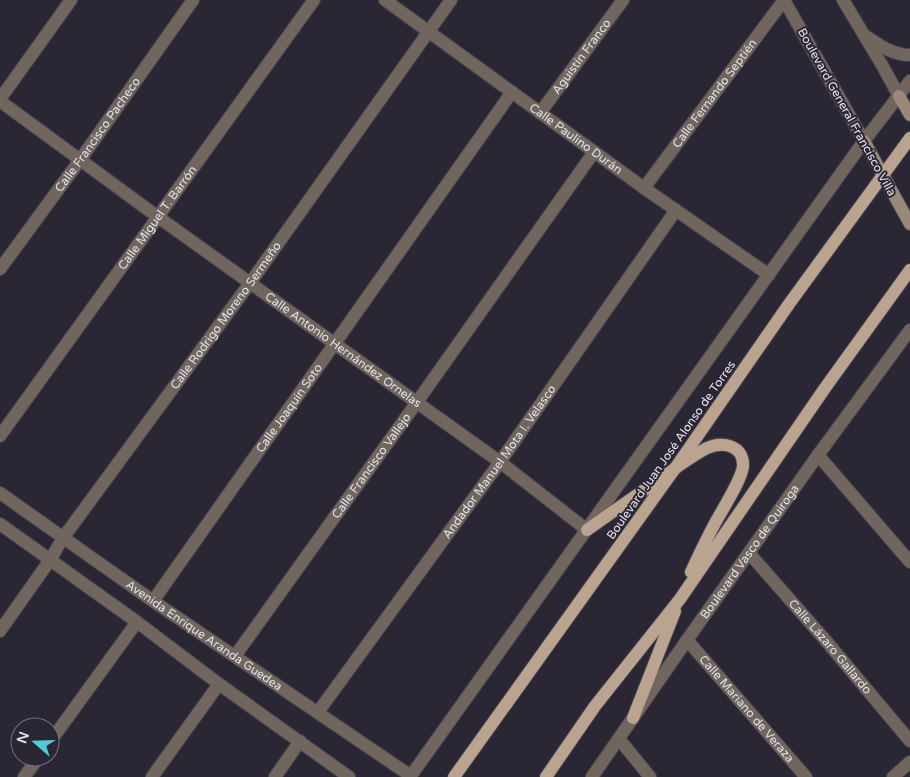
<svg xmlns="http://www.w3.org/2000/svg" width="910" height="777" viewBox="0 0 910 777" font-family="'Varela Round',sans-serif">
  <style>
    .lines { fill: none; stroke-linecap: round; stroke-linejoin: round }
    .minor-casing { stroke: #484451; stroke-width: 14 }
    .tertiary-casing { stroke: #484451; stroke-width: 14 }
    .secondary-casing { stroke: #484451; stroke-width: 14 }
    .primary-casing { stroke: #484451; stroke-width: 14 }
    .minor { stroke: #71665d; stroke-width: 12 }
    .tertiary { stroke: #71665d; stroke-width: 12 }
    .secondary { stroke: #9a897a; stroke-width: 12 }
    .primary { stroke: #baa490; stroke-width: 12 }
    .labels { text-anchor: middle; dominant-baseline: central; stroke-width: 4; stroke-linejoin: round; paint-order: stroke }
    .street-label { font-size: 12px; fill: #e3e1ea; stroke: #2a2634 }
  </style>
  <rect width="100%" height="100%" fill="#2a2634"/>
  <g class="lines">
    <defs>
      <g id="minor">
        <polyline points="0,99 71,0"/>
        <path id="s1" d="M0 101 158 217 500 462 587 530"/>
        <path id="s2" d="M540 113 623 0"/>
        <path id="s3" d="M644 188 784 0"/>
        <path id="s4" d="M0 269 80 160 193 0"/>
        <path id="s5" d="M0 436 314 0"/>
        <polyline points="818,455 910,562"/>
        <path id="s6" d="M749 553 827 642 910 741"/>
        <path id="s7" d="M153 601 512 92"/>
        <path id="s8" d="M0 631 50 560 63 538 250 283 451 0"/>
        <path id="s9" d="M687 640 806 777"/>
        <path id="s10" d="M235 656 417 402 594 152"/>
        <path id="s11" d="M318 712 500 462 676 210"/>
        <polyline points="619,739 650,777"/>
        <polyline points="50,742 137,622"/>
        <polyline points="24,777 39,757"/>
        <polyline points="152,777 219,684"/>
        <polyline points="275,777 300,741"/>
        <polyline points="893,777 910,762"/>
      </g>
      <g id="tertiary">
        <path id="s12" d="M385 0 644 188 769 275"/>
        <polyline points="784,0 864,141"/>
        <polyline points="843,0 882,65 899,96"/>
        <path d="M867 37C881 46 893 55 910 55"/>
        <path id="s13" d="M0 493 153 601 411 776"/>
        <polyline points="0,524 137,622 219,684 349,777"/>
        <polyline points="410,777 864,141 910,81"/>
        <path id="s14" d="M592 777 687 640 818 455 910 330"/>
      </g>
      <g id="secondary">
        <polyline points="899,96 910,115"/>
        <polyline points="864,141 910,224"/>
      </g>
      <g id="primary">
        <path d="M587 530C611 513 635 496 659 480 674 469 690 457 707 448 722 441 744 445 743 466 742 480 720 513 713 527 705 542 698 557 691 572"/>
        <polyline points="633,718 675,611"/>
        <polyline points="454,777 676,467 789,304 910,138"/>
        <polyline points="546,777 595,706 680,599 825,388 910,270"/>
      </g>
    </defs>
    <use href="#minor" class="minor-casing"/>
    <use href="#tertiary" class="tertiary-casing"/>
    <use href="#secondary" class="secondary-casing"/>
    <use href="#primary" class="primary-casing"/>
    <use href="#minor" class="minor"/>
    <use href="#tertiary" class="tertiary"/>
    <use href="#secondary" class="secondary"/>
    <use href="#primary" class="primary"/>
  </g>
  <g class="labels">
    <g class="street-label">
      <text stroke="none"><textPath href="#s2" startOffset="70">Aguistín Franco</textPath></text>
      <text stroke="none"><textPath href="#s3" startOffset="118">Calle Fernando Septién</textPath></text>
      <text transform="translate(847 112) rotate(61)">Boulevard General Francisco Villa</text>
      <text stroke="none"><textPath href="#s4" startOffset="166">Calle Francisco Pacheco</textPath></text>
      <text stroke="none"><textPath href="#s12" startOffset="236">Calle Paulino Durán</textPath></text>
      <text stroke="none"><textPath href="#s5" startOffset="269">Calle Miguel T. Barrón</textPath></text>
      <text stroke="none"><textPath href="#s8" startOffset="388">Calle Rodrigo Moreno Sermeño</textPath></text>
      <text stroke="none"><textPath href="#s1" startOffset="424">Calle Antonio Hernández Ornelas</textPath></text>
      <text stroke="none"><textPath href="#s7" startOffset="236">Calle Joaquín Soto</textPath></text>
      <text transform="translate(671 450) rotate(-55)">Boulevard Juan José Alonso de Torres</text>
      <text stroke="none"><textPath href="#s11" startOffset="309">Andador Manuel Mota I. Velasco</textPath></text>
      <text stroke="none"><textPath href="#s10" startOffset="234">Calle Francisco Vallejo</textPath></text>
      <text stroke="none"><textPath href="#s14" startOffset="275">Boulevard Vasco de Quiroga</textPath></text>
      <text stroke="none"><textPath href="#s13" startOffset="249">Avenida Enrique Aranda Guedea</textPath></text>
      <text stroke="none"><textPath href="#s6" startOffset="124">Calle Lázaro Gallardo</textPath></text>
      <text stroke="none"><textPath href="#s9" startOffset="91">Calle Mariano de Veraza</textPath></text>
    </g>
  </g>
  <g transform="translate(35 742) rotate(290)"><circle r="24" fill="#2a2634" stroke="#74717d"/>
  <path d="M0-4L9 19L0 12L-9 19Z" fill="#52cbd8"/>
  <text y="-8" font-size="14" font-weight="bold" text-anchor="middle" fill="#e3e1ea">N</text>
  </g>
</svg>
